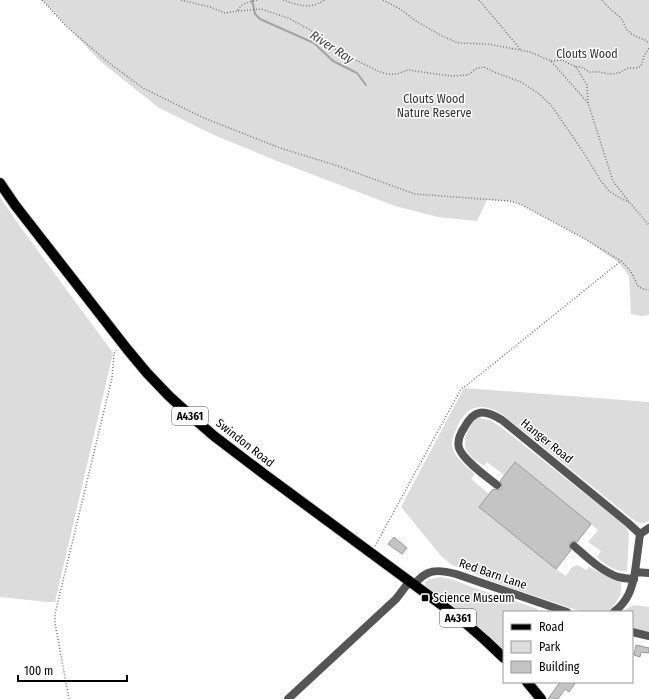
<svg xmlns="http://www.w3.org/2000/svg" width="649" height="699" viewBox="0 0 649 699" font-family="'Fira Sans Condensed',sans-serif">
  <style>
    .green { fill: #dcdcdc }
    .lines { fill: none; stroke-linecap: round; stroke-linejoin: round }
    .stream { stroke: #a3a3a3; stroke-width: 2 }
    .building { fill: #c4c4c4; stroke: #999 }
    .major-casing { stroke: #dbdbdb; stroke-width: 12 }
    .path { stroke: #777; stroke-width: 1.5; stroke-dasharray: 1 2; stroke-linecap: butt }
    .minor { stroke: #555; stroke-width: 8 }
    .major { stroke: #000; stroke-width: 10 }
    .poi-dot { fill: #000; stroke: #fff; stroke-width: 1.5 }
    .labels { text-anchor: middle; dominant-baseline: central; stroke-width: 3; stroke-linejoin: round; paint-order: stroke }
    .shield { fill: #fff; stroke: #4c4c4c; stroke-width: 1 }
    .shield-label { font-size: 11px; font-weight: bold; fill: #000 }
    .park-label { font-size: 12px; fill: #333; stroke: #fff }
    .street-label { font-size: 12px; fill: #000; stroke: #fff }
    .poi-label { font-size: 12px; fill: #000; stroke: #fff; text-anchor: start }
    .water-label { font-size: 13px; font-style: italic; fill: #444; stroke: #fff }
  </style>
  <rect width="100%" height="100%" fill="#fff"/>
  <g class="green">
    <polygon points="42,0 649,0 649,315 642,316 631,314 629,276 619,263 585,239 520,204 509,201 487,200 477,221 438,217 395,206 277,161 214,135 159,108 101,62"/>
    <polygon points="0,197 14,218 113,353 55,602 47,602 0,597"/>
    <path d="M464 388 649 402V521C644 524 640 523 635 521L502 414C481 402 467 405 457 427 455 433 451 439 452 445 453 456 467 467 475 474L471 479 489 494 479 507 556 569 566 576 572 567 578 565 586 570 589 567 621 583C623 596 616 604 608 612H582L503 585 452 565 442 557 401 507Z"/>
    <path d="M478 418 490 420 501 427 624 525 628 530 629 534 627 571C618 573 603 564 597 557L601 551 588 542 598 530 515 462 504 475 487 462 484 466C471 458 460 450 467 433 469 427 472 422 478 418Z"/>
    <polygon points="440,577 451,579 472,587 538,609 537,612 504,612 504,653 425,587 425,582 430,579"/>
    <polygon points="634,605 649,607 649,634 632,629 632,612 620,612"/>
  </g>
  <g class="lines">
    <polyline class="stream" points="252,0 255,14 260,19 314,43 333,61 357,73 366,85"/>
  </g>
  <g class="building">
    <polygon points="515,462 591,524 577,542 573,541 570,543 569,547 571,550 556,569 479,507 493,489 497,490 501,489 502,485 500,481"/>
    <polygon points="394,537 407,548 402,554 388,544"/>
    <polygon points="636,645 649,648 649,653 641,652 640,657 634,655"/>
    <polygon points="560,682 576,682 569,692 565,689 558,699 548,699"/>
  </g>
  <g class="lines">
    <defs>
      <g id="major">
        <polyline points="0,183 15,205 127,349 147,373 169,396 191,416 214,436 264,474 462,620 485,640 504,658"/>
        <polyline points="527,682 541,699"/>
      </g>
    </defs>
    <use href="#major" class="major-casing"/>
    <g class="path">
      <polyline points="42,0 66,26 109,63 143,88 204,118 280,148 335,165 415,194 509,201 520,204 585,239 621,261"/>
      <path d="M181 0 210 7 225 13 238 11C240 3 250 2 257 0"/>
      <path d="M283 0C297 5 311 10 324 0"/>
      <polyline points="383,0 400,9 416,21 442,36 458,43 488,44 530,52 551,61 588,103 613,181 629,202 649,225"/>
      <polyline points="479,0 521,50"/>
      <polyline points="602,0 608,7 621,18 627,30 633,35 645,40 649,43"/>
      <polyline points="238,11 261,9 288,18 314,32 340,53 362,63 378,71 387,74 397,74 408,70 451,76 468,75 477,68 484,67 494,72 521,82 538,93 551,105 584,153 601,181 609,191 620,198 629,202"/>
      <polyline points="551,61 562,60 576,67"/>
      <polyline points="588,103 587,85 576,67 581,67 590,72 599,72 610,74 619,73 628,68 637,68 641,66 644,56 649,48"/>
      <path d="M375 546 461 389 467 385 621 261C625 265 629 269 632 274 638 283 634 288 649 290"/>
      <polyline points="69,699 55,623 55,614 112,378 114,354 116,350"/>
    </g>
    <g class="minor">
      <path d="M497 485C487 477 463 460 459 448 457 441 460 434 464 428 474 409 484 409 502 420L628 523 640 534"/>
      <polyline points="640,534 649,528"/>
      <path d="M574 546C587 557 601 571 618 577 623 578 628 579 634 579"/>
      <polyline points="635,572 640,534"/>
      <path d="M414 585C426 569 437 569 456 574L567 612"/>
      <path d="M614 612C628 601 632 589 635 572L649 573"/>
      <polyline points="632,632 649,636"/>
      <polyline points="288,699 396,599 409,582"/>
    </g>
    <use href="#major" class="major"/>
  </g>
  <rect class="poi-dot" x="421" y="594" width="8" height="8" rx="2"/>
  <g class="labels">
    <g class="shield">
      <rect x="172" y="407" width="36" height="18" rx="3"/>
      <rect x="440" y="609" width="36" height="18" rx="3"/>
    </g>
    <g class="shield-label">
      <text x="190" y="416">A4361</text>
      <text x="458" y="618">A4361</text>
    </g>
    <g class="park-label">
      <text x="587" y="54">Clouts Wood</text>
      <text x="434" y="99">Clouts Wood<tspan x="434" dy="14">Nature Reserve</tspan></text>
    </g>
    <g class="street-label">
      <text transform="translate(547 441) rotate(39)">Hanger Road</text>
      <text transform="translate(245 443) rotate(38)">Swindon Road</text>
      <text transform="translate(493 574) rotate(19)">Red Barn Lane</text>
    </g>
    <g class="poi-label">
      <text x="433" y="598">Science Museum</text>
    </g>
    <g class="water-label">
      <text transform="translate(332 47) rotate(33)">River Ray</text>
    </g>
  </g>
  <rect x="503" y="611" width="130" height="72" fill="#ffffff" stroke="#999999"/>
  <rect x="511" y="624" width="20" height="6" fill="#000000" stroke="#999999"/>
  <text x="539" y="631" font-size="12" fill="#000000">Road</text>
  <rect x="511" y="641" width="20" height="12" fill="#dcdcdc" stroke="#999999"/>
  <text x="539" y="651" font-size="12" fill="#000000">Park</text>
  <rect x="511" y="661" width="20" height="12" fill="#c4c4c4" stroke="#999999"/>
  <text x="539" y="671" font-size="12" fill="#000000">Building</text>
  <path d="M18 675v6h109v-6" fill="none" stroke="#000000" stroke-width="2"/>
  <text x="24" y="675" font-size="12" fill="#000000" stroke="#ffffff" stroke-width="3" paint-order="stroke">100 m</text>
</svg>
